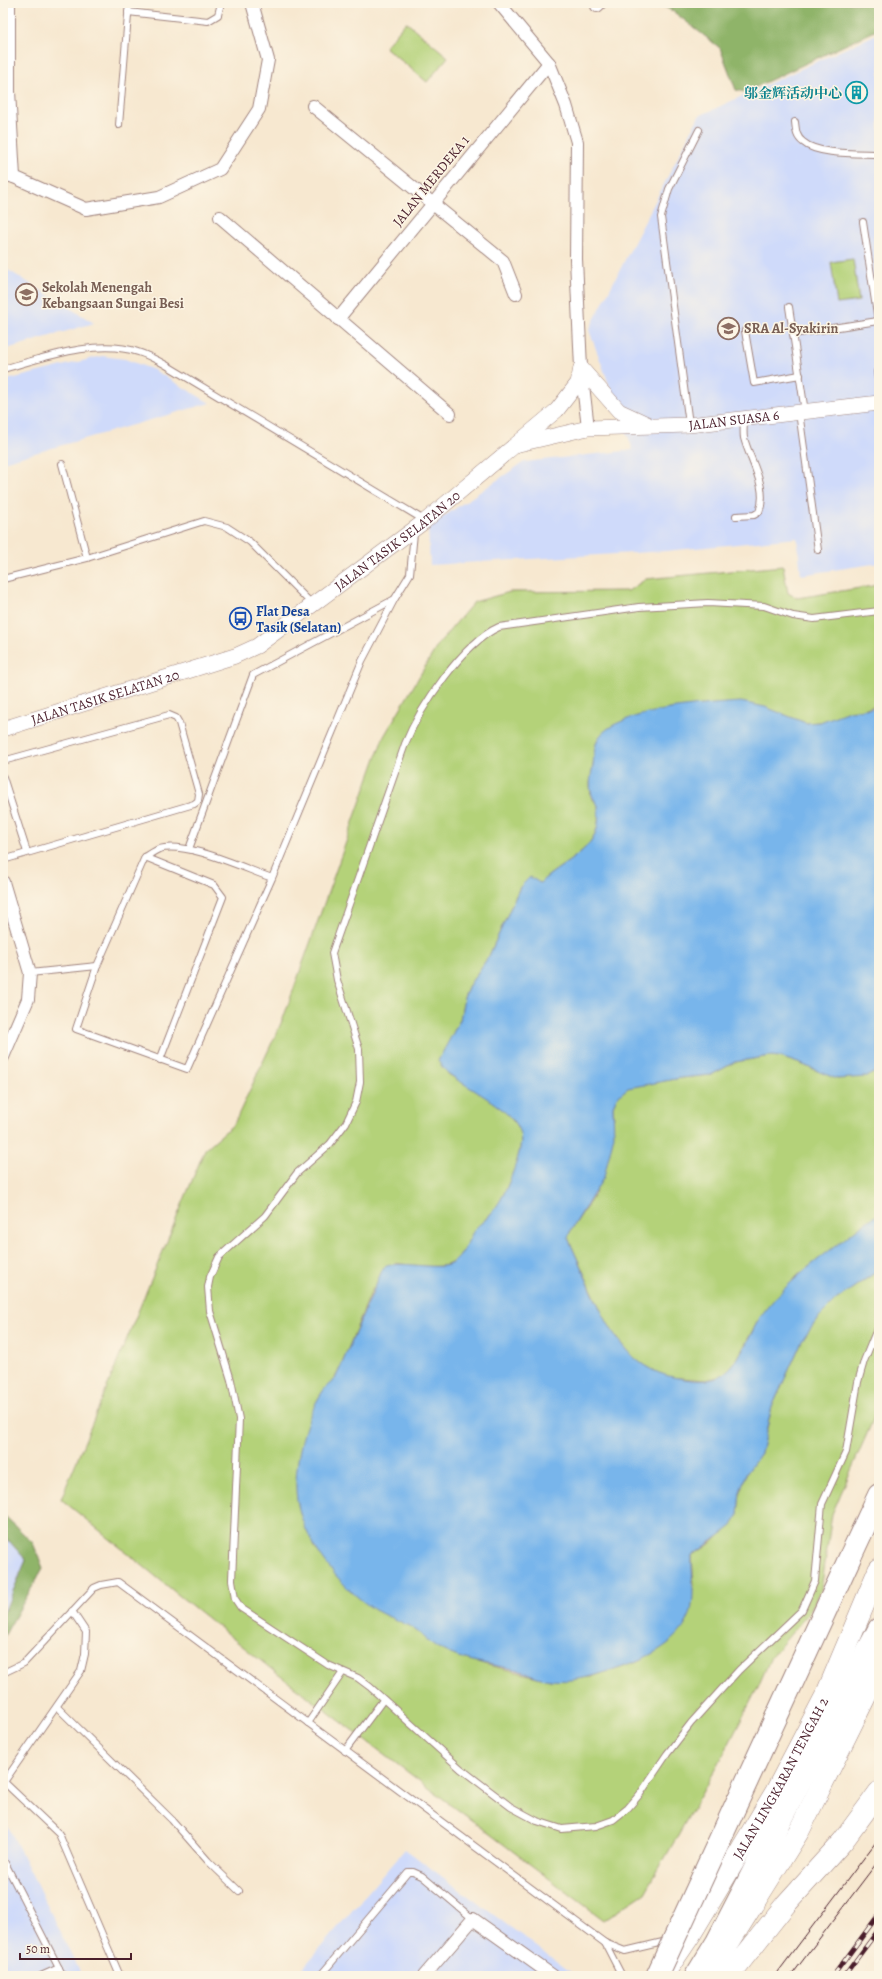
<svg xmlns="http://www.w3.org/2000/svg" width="882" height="1979" viewBox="0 0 882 1979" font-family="Alegreya,'Noto Serif SC',serif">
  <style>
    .built { fill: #cfdafa }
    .green { fill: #b4d279; stroke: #7f7852 }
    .forest { fill: #8fb469; stroke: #6c6a4a }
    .water { fill: #78b5eb; stroke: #616a8b }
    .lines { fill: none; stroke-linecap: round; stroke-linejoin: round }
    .service-casing { stroke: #a0847e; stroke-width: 8 }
    .minor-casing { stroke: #a0847e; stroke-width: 14 }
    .tertiary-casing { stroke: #a0847e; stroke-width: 16 }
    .trunk-casing { stroke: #a0847e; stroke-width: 22 }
    .motorway-casing { stroke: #a0847e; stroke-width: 24 }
    .service { stroke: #fff; stroke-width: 6 }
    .minor { stroke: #fff; stroke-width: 12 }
    .tertiary { stroke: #fff; stroke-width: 15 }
    .trunk { stroke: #fff; stroke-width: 21 }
    .motorway { stroke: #fff; stroke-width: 22 }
    .tram { stroke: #4a1f2b; stroke-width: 1 }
    .rail-casing { stroke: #4a1f2b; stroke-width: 4.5 }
    .rail { stroke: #fcf5e5; stroke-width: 3; stroke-dasharray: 9; stroke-linecap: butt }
    .motorway-bridge-casing { stroke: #a0847e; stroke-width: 24; stroke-linecap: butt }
    .motorway-bridge { stroke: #fff; stroke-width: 22 }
    .labels { text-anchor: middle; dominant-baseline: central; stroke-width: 3; stroke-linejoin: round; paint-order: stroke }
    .culture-label { font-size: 14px; font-weight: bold; fill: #0d838f; stroke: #fcf5e5; text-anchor: end }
    .street-label { font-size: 14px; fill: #4a1f2b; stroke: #fcf5e5 }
    .education-label { font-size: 14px; font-weight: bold; fill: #785e54; stroke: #fcf5e5; text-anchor: start }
    .transit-label { font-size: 14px; font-weight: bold; fill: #164399; stroke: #fcf5e5; text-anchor: start }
  </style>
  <rect width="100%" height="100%" fill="#fcf5e5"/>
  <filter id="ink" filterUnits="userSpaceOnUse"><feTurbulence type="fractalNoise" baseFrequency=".025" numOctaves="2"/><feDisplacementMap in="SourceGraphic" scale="8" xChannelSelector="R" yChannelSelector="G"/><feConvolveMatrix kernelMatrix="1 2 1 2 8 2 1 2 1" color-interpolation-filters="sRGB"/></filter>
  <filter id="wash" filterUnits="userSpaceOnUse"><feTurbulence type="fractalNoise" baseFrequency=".012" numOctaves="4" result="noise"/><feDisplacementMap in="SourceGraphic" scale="16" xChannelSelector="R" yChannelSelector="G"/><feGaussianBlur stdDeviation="0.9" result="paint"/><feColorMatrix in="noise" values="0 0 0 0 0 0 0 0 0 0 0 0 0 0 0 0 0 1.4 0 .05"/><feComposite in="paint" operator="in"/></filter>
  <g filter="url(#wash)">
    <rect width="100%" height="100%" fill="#f7e8d0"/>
    <g class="built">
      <polygon points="879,33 879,563 801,575 797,538 666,551 430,565 428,527 524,462 633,450 589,330 699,116"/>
      <polygon points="3,267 94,323 3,350"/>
      <polygon points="102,356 125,359 154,370 210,403 3,462 3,381"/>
      <polygon points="3,1534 26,1560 3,1615"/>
      <polygon points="3,1816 82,1976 3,1976"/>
      <polygon points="405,1849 576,1976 296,1976"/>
    </g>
    <g class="green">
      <polygon points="406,22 448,57 427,82 385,47"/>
      <polygon points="853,259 859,301 837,304 831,262"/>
      <path d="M783 566 788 593 797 598 879 585V707L873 706 820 722 806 723 782 714 597 740 590 783 591 797 598 805C598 811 599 818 598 824 593 853 559 864 540 883L530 878 520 887 489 956 468 987 464 998 460 1020 454 1031 448 1074C471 1088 509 1107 520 1132 526 1147 505 1197 495 1209 489 1217 480 1223 474 1231 467 1242 462 1259 449 1264 439 1269 406 1265 395 1263L372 1290 341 1366 334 1380 324 1390 317 1401 302 1442 299 1457 300 1510 316 1550 398 1620 413 1628 440 1649 484 1664 550 1680 591 1677 637 1661 660 1648 675 1636 694 1586 692 1556 714 1541 738 1514 740 1492 746 1474 761 1453 772 1407 802 1341 819 1317 837 1299 879 1270V1406L832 1514 821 1591 808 1614 771 1657 758 1687 719 1763 645 1893 604 1920 275 1672 176 1593 61 1499 205 1149 234 1124 283 1019 383 738 439 643 474 602 510 592 628 591 646 579Z"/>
      <polygon points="770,1056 780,1057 801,1064 837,1079 877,1072 879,1070 879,1214 798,1275 756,1324 734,1365 722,1376 706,1380 668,1377 651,1370 636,1360 609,1328 568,1238 570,1232 595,1194 614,1117 613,1106 617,1097 628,1087 681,1078 711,1075 735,1062"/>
    </g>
    <g class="forest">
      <polygon points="658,3 879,3 879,29 745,92 736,90 720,48 674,12"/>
      <polygon points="3,1514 33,1543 43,1568 3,1638 3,1615 26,1560 3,1534"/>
    </g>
    <path class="water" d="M741 702 765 707 806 723 820 722 849 711 879 707V1070L866 1077 837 1079 801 1064 780 1057 770 1056 735 1062 711 1075 681 1078 628 1088 617 1097 613 1106 614 1135 604 1177 570 1232 568 1238C576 1257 585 1275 593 1294 614 1338 632 1373 685 1379 696 1381 714 1382 723 1374 744 1359 750 1329 766 1309 786 1284 812 1264 838 1244 851 1234 864 1222 879 1214V1270L837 1299 819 1317 802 1341 772 1407 761 1453 746 1474 740 1492 738 1514 732 1526 692 1556C691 1578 698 1604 685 1625 674 1644 647 1658 626 1665 602 1673 577 1683 551 1680 540 1679 528 1673 517 1670 492 1664 463 1662 440 1649 429 1643 420 1632 409 1626 398 1620 385 1616 375 1610 338 1586 299 1537 296 1491 295 1460 305 1417 323 1391 326 1386 331 1383 335 1379 337 1375 339 1370 341 1366L383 1268C395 1259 431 1270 448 1265 463 1260 467 1240 475 1229 478 1225 483 1222 486 1219 501 1204 507 1188 514 1169 517 1160 523 1144 520 1134 514 1109 469 1089 449 1074 445 1071 441 1065 438 1061L460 1020 464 998 468 987 489 956 520 887 530 877 540 883C559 864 593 853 598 824 599 818 598 811 598 805 587 792 590 781 593 765 594 757 594 748 597 741 610 709 711 704 741 702Z"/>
  </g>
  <g filter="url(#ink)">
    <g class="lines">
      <defs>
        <g id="service">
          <polyline points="128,12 208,21 218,15 221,3"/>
          <path d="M795 122C796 130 796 137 803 142 817 155 859 153 879 154"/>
          <polyline points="119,125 129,3"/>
          <polyline points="789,307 805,412"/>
          <polyline points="745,331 754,383 800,375"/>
          <polyline points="793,334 878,321 863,222"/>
          <path d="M3 369C43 358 97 338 138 352 148 355 157 360 166 365L424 520"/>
          <polyline points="877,372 879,387"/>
          <polyline points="799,412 818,550"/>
          <polyline points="689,424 661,217 669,189 699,130"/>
          <polyline points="62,464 87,558"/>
          <path d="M736 516 754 515 759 512C769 488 750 461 744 438 743 432 744 425 744 419"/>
          <polyline points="3,579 87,558 204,521 227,527 250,542 312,604"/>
          <path d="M879 611 814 619 793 616 764 606 708 603 639 607 499 627C463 643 420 707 405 744L332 953 337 980 359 1049 360 1082 356 1102 346 1123 330 1144 297 1173 265 1216 219 1257 210 1277 208 1287 210 1311 231 1380 239 1419 232 1580 235 1599 241 1608 328 1665 358 1678 370 1687 461 1769 511 1807 537 1821 562 1829 596 1826 613 1820 628 1808 640 1794 667 1754 691 1723 739 1670 802 1610 815 1581 822 1504 846 1452 858 1382 864 1361 875 1334 879 1328"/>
          <polyline points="3,761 169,715 176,718 179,723 199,794 198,801 194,804 3,860"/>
          <polyline points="3,777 27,852"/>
          <polyline points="189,849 253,675 393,600"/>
          <polyline points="145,857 214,885 223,897 160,1060"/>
          <path d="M272 878C243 868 187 841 159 849 154 851 149 855 145 857L97 966 76 1029 187 1069 272 878 362 661 394 600 410 574 414 533"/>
          <polyline points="30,973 97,966"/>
          <polyline points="3,1673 24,1663 94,1588 101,1585 118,1582 605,1943 625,1951 667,1941"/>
          <polyline points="57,1707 172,1820 208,1861 239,1891"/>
          <polyline points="308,1723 343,1672"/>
          <polyline points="345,1751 383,1700"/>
          <polyline points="3,1781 59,1834 120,1976"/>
          <polyline points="4,1782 81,1671 85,1654 86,1632 72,1611"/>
          <polyline points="3,1859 63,1976"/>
          <polyline points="605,1943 622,1976"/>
          <polyline points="41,1976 59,1968"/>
          <polyline points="320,1976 408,1872 413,1872 422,1876 473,1919"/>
        </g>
        <g id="minor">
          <polyline points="9,3 9,91 14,177"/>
          <polyline points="499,3 549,63 566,105 577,142 576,259 581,368 588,428"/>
          <polyline points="597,6 600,3"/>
          <polyline points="313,106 503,261 516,294"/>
          <polyline points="3,174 14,177 86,209 159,197 220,169 259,109 268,60 252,3"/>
          <polyline points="220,217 450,414"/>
          <polyline points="338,319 549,63"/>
          <polyline points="3,882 30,973 28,999 3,1057"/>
          <polyline points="424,1976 473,1919 553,1976"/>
        </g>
        <g id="tertiary">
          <polyline points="581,368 619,411 647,424"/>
          <path id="s1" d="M519 444 588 428 689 425 879 403"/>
          <path id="s2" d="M3 729 235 656 257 646 425 521 557 410 578 383 581 368"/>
        </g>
        <g id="trunk">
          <path id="s3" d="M667 1969 690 1935 775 1793 826 1695 879 1569"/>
          <polyline points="708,1976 799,1831 879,1669"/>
          <polyline points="729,1976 786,1904 843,1841 879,1792"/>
        </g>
        <g id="motorway">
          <polyline points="851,1555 879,1495"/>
          <polyline points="696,1976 717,1942 879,1629"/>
        </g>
      </defs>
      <use href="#service" class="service-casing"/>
      <use href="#minor" class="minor-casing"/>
      <use href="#tertiary" class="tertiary-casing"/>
      <use href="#trunk" class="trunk-casing"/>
      <use href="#motorway" class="motorway-casing"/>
      <use href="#service" class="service"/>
      <use href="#minor" class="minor"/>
      <use href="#tertiary" class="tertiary"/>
      <use href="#trunk" class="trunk"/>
      <use href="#motorway" class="motorway"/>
      <g class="tram">
        <polyline points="775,1976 879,1838"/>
        <polyline points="791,1976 879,1860"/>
      </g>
      <defs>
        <g id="rail">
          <polyline points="833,1976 879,1914"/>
          <polyline points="844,1976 879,1929"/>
        </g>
      </defs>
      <use href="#rail" class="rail-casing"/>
      <use href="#rail" class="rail"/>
      <defs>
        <polyline id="motorway-bridge" points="657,1976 851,1555"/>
      </defs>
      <use href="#motorway-bridge" class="motorway-bridge-casing"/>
      <use href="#motorway-bridge" class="motorway-bridge"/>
    </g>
  </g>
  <defs>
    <symbol id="building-ring" viewBox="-11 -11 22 22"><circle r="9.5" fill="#fcf5e5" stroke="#0f9aa8" stroke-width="1.5"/><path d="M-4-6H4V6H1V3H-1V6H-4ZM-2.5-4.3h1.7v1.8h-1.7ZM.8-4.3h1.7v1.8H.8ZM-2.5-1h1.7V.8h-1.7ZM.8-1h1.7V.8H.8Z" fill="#0f9aa8"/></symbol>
    <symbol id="school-ring" viewBox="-11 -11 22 22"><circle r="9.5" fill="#fcf5e5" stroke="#8d6e63" stroke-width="1.5"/><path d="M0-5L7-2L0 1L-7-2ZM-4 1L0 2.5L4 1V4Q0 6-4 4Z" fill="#8d6e63"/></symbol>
    <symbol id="bus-ring" viewBox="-11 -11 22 22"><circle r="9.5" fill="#fcf5e5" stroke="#1a4fb4" stroke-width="1.5"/><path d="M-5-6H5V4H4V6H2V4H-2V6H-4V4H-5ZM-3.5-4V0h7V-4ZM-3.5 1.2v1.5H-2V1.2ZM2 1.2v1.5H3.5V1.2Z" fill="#1a4fb4"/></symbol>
  </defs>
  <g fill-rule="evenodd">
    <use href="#building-ring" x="844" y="80" width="25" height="25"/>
    <use href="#school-ring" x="14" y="282" width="25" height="25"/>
    <use href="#school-ring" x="716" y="316" width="25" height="25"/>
    <use href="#bus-ring" x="228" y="606" width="25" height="25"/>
  </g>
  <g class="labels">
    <g class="culture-label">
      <text x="842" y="93">邬金辉活动中心</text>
    </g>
    <g class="street-label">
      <text transform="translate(431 181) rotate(-51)">JALAN MERDEKA 1</text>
      <text stroke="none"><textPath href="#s1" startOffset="217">JALAN SUASA 6</textPath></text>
      <text stroke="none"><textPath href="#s2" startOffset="443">JALAN TASIK SELATAN 20</textPath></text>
      <text stroke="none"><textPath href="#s2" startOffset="107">JALAN TASIK SELATAN 20</textPath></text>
      <text stroke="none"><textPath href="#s3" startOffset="222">JALAN LINGKARAN TENGAH 2</textPath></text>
    </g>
    <g class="education-label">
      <text x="42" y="287">Sekolah Menengah<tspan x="42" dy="16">Kebangsaan Sungai Besi</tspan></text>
      <text x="744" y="328">SRA Al-Syakirin</text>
    </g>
    <g class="transit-label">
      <text x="256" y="611">Flat Desa<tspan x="256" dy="16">Tasik (Selatan)</tspan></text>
    </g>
  </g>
  <rect width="882" height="1979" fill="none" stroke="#fcf5e5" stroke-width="16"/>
  <path d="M20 1953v6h111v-6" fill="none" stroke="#4a1f2b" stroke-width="2"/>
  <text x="26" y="1953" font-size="12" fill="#4a1f2b" stroke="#fcf5e5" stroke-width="3" paint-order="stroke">50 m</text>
</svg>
